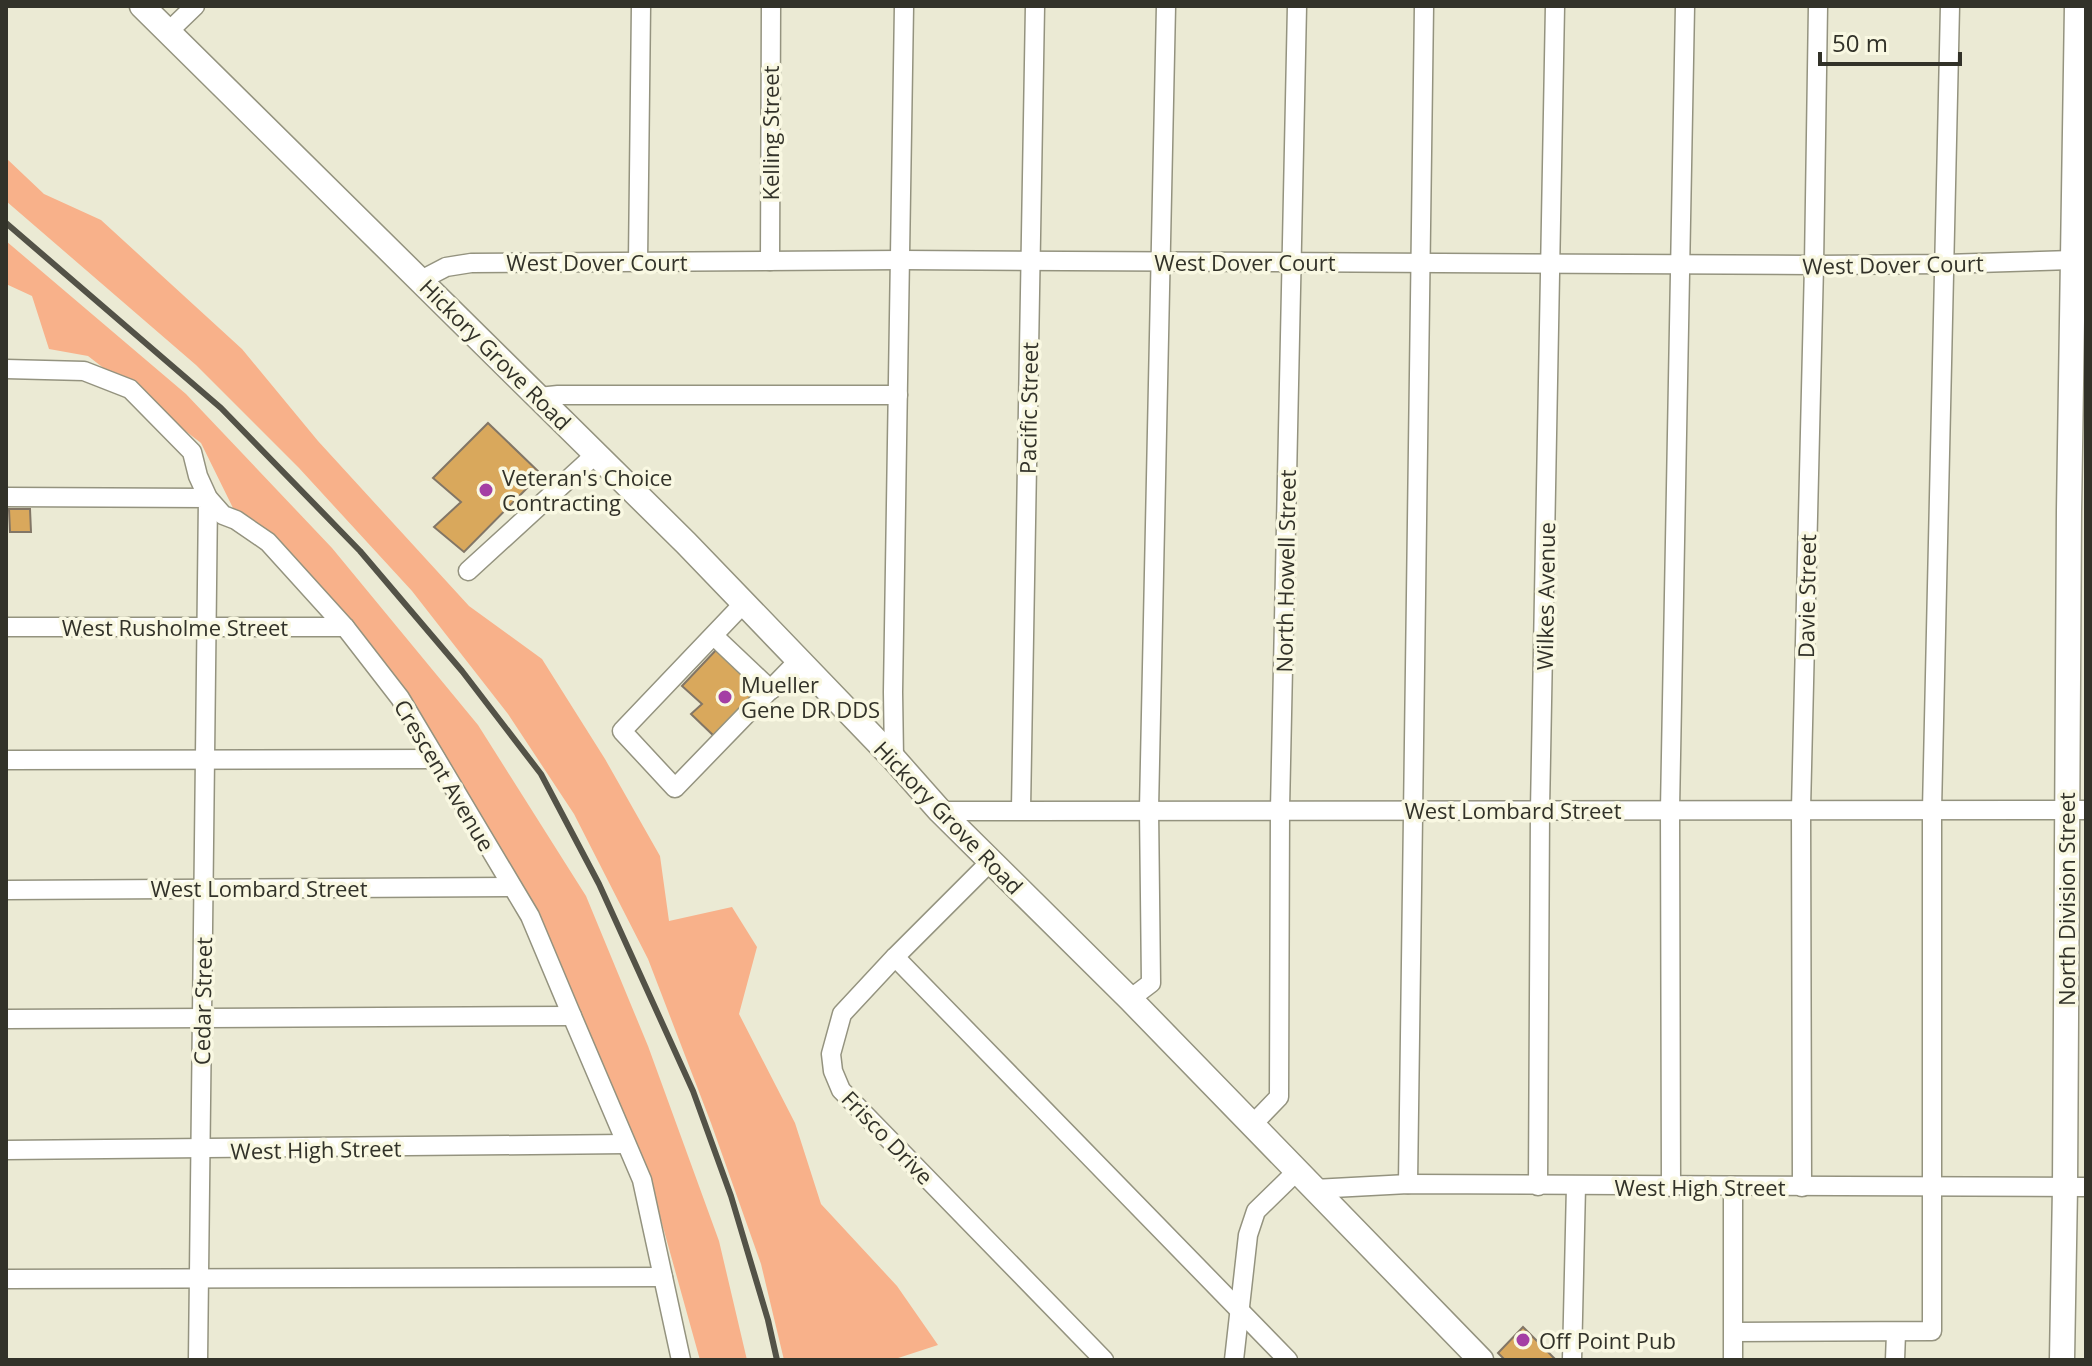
<svg xmlns="http://www.w3.org/2000/svg" width="2092" height="1366" viewBox="0 0 2092 1366" font-family="'Open Sans',sans-serif">
  <style>
    .green { fill: #f8b18a }
    .building { fill: #d9a85c; stroke: #827666; stroke-width: 2 }
    .lines { fill: none; stroke-linecap: round; stroke-linejoin: round }
    .minor-casing { stroke: #94937f; stroke-width: 21 }
    .major-casing { stroke: #94937f; stroke-width: 27 }
    .minor { stroke: #fff; stroke-width: 18 }
    .major { stroke: #fff; stroke-width: 24 }
    .rail { stroke: #535247; stroke-width: 6 }
    .poi-dot { fill: #a43fa4; stroke: #f9f8e2; stroke-width: 3 }
    .labels { text-anchor: middle; dominant-baseline: central; stroke-width: 7; stroke-linejoin: round; paint-order: stroke }
    .street-label { font-size: 22px; fill: #323229; stroke: #f9f8e2 }
    .poi-label { font-size: 22px; fill: #323229; stroke: #f9f8e2; text-anchor: start }
  </style>
  <rect width="100%" height="100%" fill="#ebead4"/>
  <g class="green">
    <polygon points="6,158 44,194 101,220 242,349 318,441 469,606 542,659 605,759 660,856 669,921 732,907 757,947 739,1014 795,1123 821,1204 897,1286 938,1345 892,1360 784,1360 761,1264 711,1123 648,959 574,814 508,714 412,591 299,468 196,365 6,201"/>
    <polygon points="6,241 186,394 332,548 478,725 586,896 648,1046 719,1241 747,1360 700,1360 651,1184 529,898 432,733 371,646 283,546 233,508 201,443 88,356 49,349 32,296 6,284"/>
  </g>
  <g class="building">
    <polygon points="488,423 541,474 464,552 434,527 461,502 433,478"/>
    <polygon points="9,509 30,509 31,532 10,532"/>
    <polygon points="717,649 761,691 716,738 691,714 702,704 682,686"/>
    <polygon points="1523,1327 1556,1360 1505,1360 1498,1353"/>
  </g>
  <g class="lines">
    <defs>
      <g id="minor">
        <polyline points="168,32 195,6"/>
        <polyline points="770,261 771,6"/>
        <polyline points="638,262 641,6"/>
        <polyline points="421,280 446,267 471,263 901,260 1814,265 1945,264 2072,260"/>
        <polyline points="6,369 84,371 130,389 192,452 198,476 208,498 223,515 236,520 268,542 345,627 400,698 530,916 572,1016 642,1180 681,1360"/>
        <polyline points="539,397 558,395 898,395"/>
        <polyline points="6,497 208,498 198,1360"/>
        <polyline points="468,571 596,454"/>
        <polyline points="744,603 622,731 675,788 799,660"/>
        <polyline points="6,627 345,627"/>
        <polyline points="714,636 771,690"/>
        <polyline points="894,759 893,692 904,6"/>
        <polyline points="6,760 436,759"/>
        <polyline points="1021,809 1035,6"/>
        <polyline points="940,811 2086,810"/>
        <polyline points="990,862 895,957 842,1014 831,1054 833,1071 841,1090 1104,1360"/>
        <polyline points="6,890 512,887"/>
        <polyline points="895,957 1288,1360"/>
        <polyline points="1130,999 1151,983 1149,809 1166,6"/>
        <polyline points="6,1019 572,1016"/>
        <polyline points="1252,1125 1279,1097 1280,809 1297,6"/>
        <polyline points="6,1150 626,1144"/>
        <polyline points="1408,1184 1424,6"/>
        <polyline points="1538,1186 1540,810 1555,6"/>
        <polyline points="1671,1187 1670,809 1685,6"/>
        <polyline points="1733,1187 1733,1360"/>
        <polyline points="1802,1187 1801,809 1814,265 1818,6"/>
        <polyline points="1314,1189 1408,1184 2086,1187"/>
        <polyline points="6,1279 663,1277"/>
        <polyline points="1734,1332 1932,1331 1932,810 1950,6"/>
        <polyline points="1234,1360 1248,1235 1256,1211 1297,1171"/>
        <polyline points="1572,1360 1576,1186"/>
        <polyline points="1895,1360 1896,1333"/>
      </g>
      <g id="major">
        <polyline points="142,6 686,543 894,759 940,811 1130,999 1481,1360"/>
        <polyline points="2062,1360 2065,1187 2069,510 2077,6"/>
      </g>
    </defs>
    <use href="#minor" class="minor-casing"/>
    <use href="#major" class="major-casing"/>
    <use href="#minor" class="minor"/>
    <use href="#major" class="major"/>
    <polyline class="rail" points="6,223 221,408 360,551 462,671 541,774 599,884 693,1091 731,1196 768,1320 777,1360"/>
  </g>
  <g class="poi-dot">
    <circle cx="486" cy="490" r="8"/>
    <circle cx="725" cy="697" r="8"/>
    <circle cx="1523" cy="1340" r="8"/>
  </g>
  <g class="labels">
    <g class="street-label">
      <text transform="translate(770 133) rotate(-90)">Kelling Street</text>
      <text x="597" y="262">West Dover Court</text>
      <text x="1245" y="262">West Dover Court</text>
      <text transform="translate(1893 264) rotate(-1)">West Dover Court</text>
      <text transform="translate(496 354) rotate(45)">Hickory Grove Road</text>
      <text transform="translate(1028 408) rotate(-89)">Pacific Street</text>
      <text transform="translate(1285 571) rotate(-89)">North Howell Street</text>
      <text transform="translate(1545 596) rotate(-89)">Wilkes Avenue</text>
      <text transform="translate(1806 596) rotate(-89)">Davie Street</text>
      <text x="175" y="627">West Rusholme Street</text>
      <text transform="translate(445 775) rotate(59)">Crescent Avenue</text>
      <text x="1513" y="810">West Lombard Street</text>
      <text transform="translate(949 817) rotate(46)">Hickory Grove Road</text>
      <text x="259" y="888">West Lombard Street</text>
      <text transform="translate(2066 899) rotate(-90)">North Division Street</text>
      <text transform="translate(202 1001) rotate(-89)">Cedar Street</text>
      <text transform="translate(888 1137) rotate(46)">Frisco Drive</text>
      <text transform="translate(316 1149) rotate(-1)">West High Street</text>
      <text x="1700" y="1187">West High Street</text>
    </g>
    <g class="poi-label">
      <text x="502" y="477">Veteran's Choice<tspan x="502" dy="25">Contracting</tspan></text>
      <text x="741" y="684">Mueller<tspan x="741" dy="25">Gene DR DDS</tspan></text>
      <text x="1539" y="1340">Off Point Pub</text>
    </g>
  </g>
  <rect width="2092" height="1366" fill="none" stroke="#323229" stroke-width="16"/>
  <path d="M1820 52v12h140v-12" fill="none" stroke="#323229" stroke-width="4"/>
  <text x="1832" y="52" font-size="24" fill="#323229" stroke="#f9f8e2" stroke-width="6" paint-order="stroke">50 m</text>
</svg>
